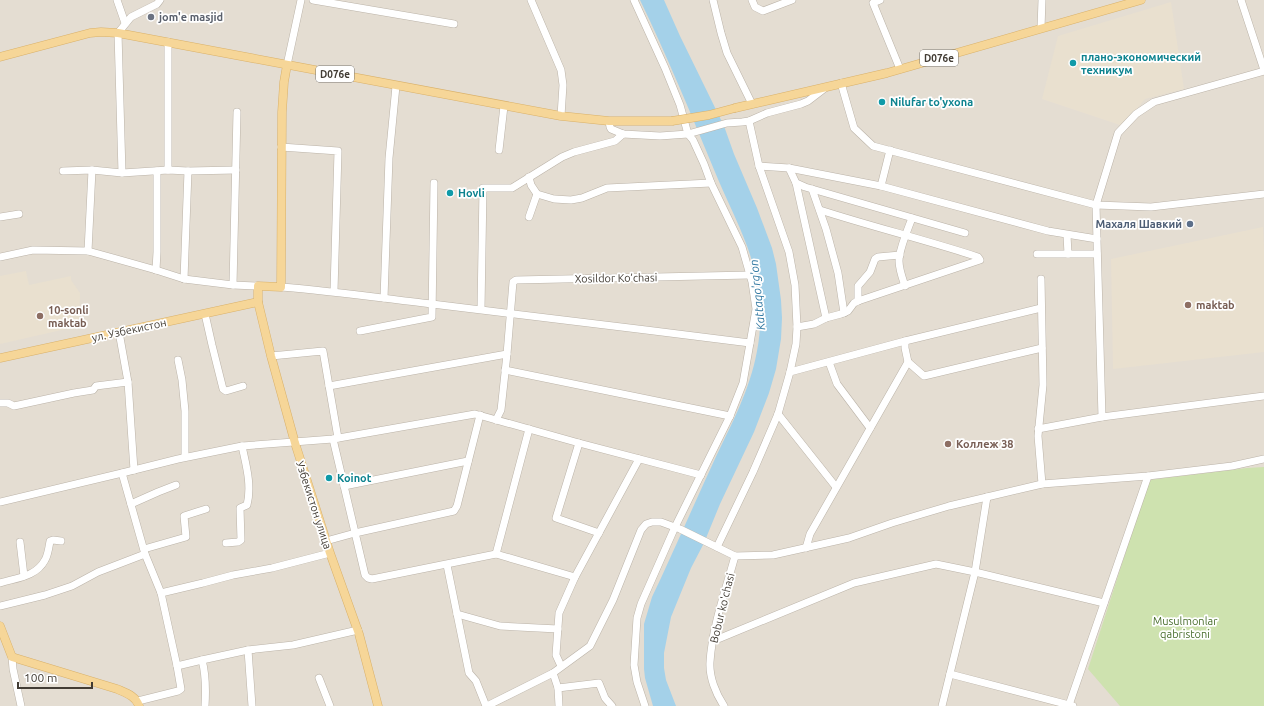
<svg xmlns="http://www.w3.org/2000/svg" width="1264" height="706" viewBox="0 0 1264 706" font-family="Ubuntu,sans-serif">
  <style>
    .residential { fill: #e4ddd2 }
    .education { fill: #e9e0cf }
    .green { fill: #cee2af }
    .water { fill: #a4d1e9 }
    .lines { fill: none; stroke-linecap: round; stroke-linejoin: round }
    .minor-casing { stroke: #bbb3a8; stroke-width: 8 }
    .major-casing { stroke: #d9b16a; stroke-width: 9 }
    .minor { stroke: #fff; stroke-width: 7 }
    .major { stroke: #f6d698; stroke-width: 8 }
    .major-bridge-casing { stroke: #d9b16a; stroke-width: 9; stroke-linecap: butt }
    .major-bridge { stroke: #f6d698; stroke-width: 8 }
    .worship-dot { fill: #6b7280; stroke: #fff; stroke-width: 1.5 }
    .culture-dot { fill: #0f9aa8; stroke: #fff; stroke-width: 1.5 }
    .service-dot { fill: #5c6f8a; stroke: #fff; stroke-width: 1.5 }
    .education-dot { fill: #8d6e63; stroke: #fff; stroke-width: 1.5 }
    .labels { text-anchor: middle; dominant-baseline: central; stroke-width: 3.5; stroke-linejoin: round; paint-order: stroke }
    .shield { fill: #fff; stroke: #7b7671; stroke-width: 1 }
    .shield-label { font-size: 10px; font-weight: bold; fill: #423c34 }
    .worship-label { font-size: 11px; font-weight: bold; fill: #5b616d; stroke: #fff; text-anchor: start }
    .culture-label { font-size: 11px; font-weight: bold; fill: #0d838f; stroke: #fff; text-anchor: start }
    .service-label { font-size: 11px; font-weight: bold; fill: #4e5e75; stroke: #fff; text-anchor: end }
    .street-label { font-size: 11px; fill: #423c34; stroke: #fff }
    .education-label { font-size: 11px; font-weight: bold; fill: #785e54; stroke: #fff; text-anchor: start }
    .park-label { font-size: 11px; fill: #496e2d; stroke: #fff }
    .water-label { font-size: 12px; font-style: italic; fill: #377ca4; stroke: #fff }
  </style>
  <rect width="100%" height="100%" fill="#f0ece4"/>
  <rect class="residential" x="0" y="0" width="1264" height="706"/>
  <g class="education">
    <polygon points="1171,2 1184,89 1145,99 1123,126 1042,99 1058,36"/>
    <polygon points="1263,227 1264,249 1264,352 1113,369 1111,259"/>
    <polygon points="26,271 29,285 71,276 71,280 80,293 79,326 0,344 0,276"/>
  </g>
  <polygon class="green" points="1264,467 1264,706 1120,706 1088,669 1149,480 1247,468"/>
  <path class="water" d="M640 0H664L680 36 724 126 734 154 757 208 772 248 776 264 781 300 782 318 781 339 776 369 769 393 754 432 720 504 704 543 691 568 671 617 664 653V668L666 680 676 706H653L645 678 644 669V624L652 597 661 578C679 539 696 500 714 461 731 425 750 390 757 351 764 317 759 278 747 246 738 221 725 197 715 172 691 114 667 56 640 0Z"/>
  <g class="lines">
    <defs>
      <g id="minor">
        <polyline points="117,0 125,23"/>
        <polyline points="313,0 454,24"/>
        <polyline points="531,0 561,70 563,85 561,116"/>
        <polyline points="634,0 665,68 680,105 688,134 693,140 704,164 711,183 742,247 752,282 756,309 743,383 730,416 675,527 641,604 637,618 634,665 637,682 645,706"/>
        <polyline points="713,0 721,33 727,53 752,104"/>
        <polyline points="752,0 755,7 763,11 792,0"/>
        <polyline points="880,0 873,3 900,69"/>
        <polyline points="1241,0 1264,70"/>
        <polyline points="1041,28 1042,0"/>
        <polyline points="168,42 168,170"/>
        <polyline points="287,65 301,0"/>
        <polyline points="841,83 854,128 873,146 1096,205 1151,207 1264,194"/>
        <polyline points="609,121 610,127 611,129 623,134 660,136 688,134 727,123 742,122 749,121 767,113 801,104 808,101 825,88"/>
        <polyline points="281,147 338,151 334,291"/>
        <polyline points="499,150 504,106"/>
        <polyline points="759,166 789,168 881,186 1048,231 1097,239"/>
        <polyline points="789,168 796,183 805,187 965,233"/>
        <polyline points="63,171 92,170 122,173 168,170 188,171 236,170"/>
        <polyline points="122,173 118,33 131,17 157,4 160,0"/>
        <polyline points="529,177 531,185 537,194 554,199 571,200 582,198 607,188 711,183"/>
        <polyline points="796,183 826,318"/>
        <polyline points="881,186 890,150"/>
        <polyline points="812,189 826,229 838,273 844,313"/>
        <polyline points="0,217 19,214"/>
        <polyline points="529,217 537,194"/>
        <polyline points="1067,235 1068,254"/>
        <polyline points="88,251 92,170"/>
        <polyline points="1037,254 1097,254"/>
        <polyline points="0,257 33,250 88,251 156,270 184,279 233,285 258,286"/>
        <polyline points="156,270 157,252 157,171"/>
        <polyline points="184,279 188,171"/>
        <polyline points="1041,279 1043,385 1038,436 1042,484"/>
        <polyline points="233,285 237,112"/>
        <path d="M905 286C902 277 899 269 899 261 899 249 908 229 912 218"/>
        <path d="M281 287C332 291 381 298 432 304 538 316 644 330 750 343"/>
        <polyline points="384,298 389,158 396,86"/>
        <polyline points="858,301 858,286 870,272 875,259 878,257 900,255"/>
        <polyline points="481,309 483,188 512,188 562,157 574,152 615,141 623,134"/>
        <polyline points="205,314 212,345 223,389 226,391 243,386"/>
        <path d="M797 327 814 324 826 318 841 314 848 311 854 303 858 301 980 260 978 257C926 240 873 227 820 210"/>
        <polyline points="360,331 432,317 434,183"/>
        <polyline points="119,332 128,382 134,470"/>
        <polyline points="271,356 323,351 338,438"/>
        <polyline points="178,360 182,380 185,411 185,457"/>
        <polyline points="829,362 837,384 870,428"/>
        <polyline points="908,362 924,376 1042,348"/>
        <polyline points="505,370 730,416"/>
        <polyline points="790,372 905,341 1041,308"/>
        <polyline points="329,386 507,354"/>
        <polyline points="0,403 8,403 14,406 74,393 93,390 96,386 128,382"/>
        <polyline points="778,414 836,487"/>
        <polyline points="1102,417 1096,205 1118,133 1136,114 1154,102 1264,71"/>
        <polyline points="496,420 501,410 507,354 513,282 516,280 750,275"/>
        <polyline points="1038,429 1102,417 1264,396"/>
        <polyline points="333,439 365,575 368,578 372,579 496,554 575,577"/>
        <polyline points="579,443 556,518 599,533"/>
        <polyline points="122,473 145,554 161,593"/>
        <polyline points="344,486 468,461"/>
        <polyline points="0,502 122,473 178,459 242,446 333,439 475,414 579,443 701,475"/>
        <polyline points="131,504 158,492 176,485"/>
        <polyline points="326,541 355,533 454,511 457,506 480,415"/>
        <polyline points="20,542 24,576"/>
        <path d="M226 543 238 542 241 540 240 508 247 505C252 485 246 465 242 446"/>
        <polyline points="717,547 753,472 778,414 790,372 796,344 797,327 795,285 789,252 759,166 749,121"/>
        <polyline points="806,548 810,534 908,362 905,348 905,341"/>
        <polyline points="144,549 186,537 184,516 206,509"/>
        <polyline points="496,554 529,429"/>
        <polyline points="447,565 469,673 476,681 486,706"/>
        <path d="M0 583C16 578 36 577 45 560 48 555 49 547 50 541L53 540 61 541"/>
        <polyline points="0,606 45,595 72,586 98,572 145,554"/>
        <polyline points="457,614 500,626 558,629"/>
        <polyline points="713,641 854,583 936,564 975,572 1104,603"/>
        <polyline points="248,650 252,706"/>
        <polyline points="12,657 13,669 21,706"/>
        <path d="M202 660C206 675 206 690 205 706"/>
        <polyline points="177,666 161,593 203,583 233,575 272,568 330,553"/>
        <polyline points="561,666 556,655 559,613 575,577 639,459"/>
        <polyline points="553,673 558,688 559,706"/>
        <polyline points="950,674 1073,706"/>
        <polyline points="319,678 330,706"/>
        <polyline points="558,688 599,683 605,698 612,706"/>
        <polyline points="138,701 178,691 181,689 177,666 202,660 248,650 293,645 358,630"/>
        <polyline points="1069,705 1148,476"/>
        <polyline points="487,706 553,673 590,646 613,600 641,530 646,524 652,522 661,522 680,529 735,556 773,555 849,538 892,523 949,506 1042,484 1148,476 1232,466 1264,459"/>
        <path d="M724 706C716 694 709 677 710 662 712 628 726 589 735 556"/>
        <polyline points="942,706 975,572 987,497"/>
      </g>
      <g id="major">
        <polyline points="0,57 90,33 101,32 118,33 561,116 609,121 672,121"/>
        <polyline points="287,65 284,82 282,112 281,287 258,286 258,302 271,356 295,443 330,553 359,634 378,706"/>
        <polyline points="735,108 887,73 1141,0"/>
        <polyline points="0,358 258,302"/>
        <path d="M0 626 12 657 117 689C126 693 136 696 139 706"/>
      </g>
    </defs>
    <use href="#minor" class="minor-casing"/>
    <use href="#major" class="major-casing"/>
    <use href="#minor" class="minor"/>
    <use href="#major" class="major"/>
    <defs>
      <polyline id="major-bridge" points="672,121 709,115 735,108"/>
    </defs>
    <use href="#major-bridge" class="major-bridge-casing"/>
    <use href="#major-bridge" class="major-bridge"/>
  </g>
  <circle class="worship-dot" cx="151" cy="17" r="4"/>
  <g class="culture-dot">
    <circle cx="1073" cy="63" r="4"/>
    <circle cx="882" cy="102" r="4"/>
    <circle cx="450" cy="193" r="4"/>
    <circle cx="329" cy="478" r="4"/>
  </g>
  <circle class="service-dot" cx="1190" cy="224" r="4"/>
  <g class="education-dot">
    <circle cx="1188" cy="305" r="4"/>
    <circle cx="40" cy="316" r="4"/>
    <circle cx="948" cy="444" r="4"/>
  </g>
  <g class="labels">
    <g class="shield">
      <rect x="920" y="50" width="38" height="16" rx="3"/>
      <rect x="316" y="66" width="38" height="16" rx="3"/>
    </g>
    <g class="shield-label">
      <text x="939" y="58">D076e</text>
      <text x="335" y="74">D076e</text>
    </g>
    <g class="worship-label">
      <text x="159" y="17">jom'e masjid</text>
    </g>
    <g class="culture-label">
      <text x="1081" y="57">плано-экономический<tspan x="1081" dy="13">техникум</tspan></text>
      <text x="890" y="102">Nilufar to'yxona</text>
      <text x="458" y="193">Hovli</text>
      <text x="337" y="478">Koinot</text>
    </g>
    <g class="service-label">
      <text x="1182" y="224">Махаля Шавкий</text>
    </g>
    <g class="street-label">
      <text transform="translate(616 278) rotate(-1)">Xosildor Ko’chasi</text>
      <text transform="translate(129 330) rotate(-12)">ул. Узбекистон</text>
      <text transform="translate(314 505) rotate(72)">Узбекистон улица</text>
      <text transform="translate(722 608) rotate(-76)">Bobur ko'chasi</text>
    </g>
    <g class="education-label">
      <text x="1196" y="305">maktab</text>
      <text x="48" y="310">10-sonli<tspan x="48" dy="13">maktab</tspan></text>
      <text x="956" y="444">Коллеж 38</text>
    </g>
    <g class="park-label">
      <text x="1185" y="621">Musulmonlar<tspan x="1185" dy="13">qabristoni</tspan></text>
    </g>
    <g class="water-label">
      <text transform="translate(757 295) rotate(-96)">Kattaqo'rg'on</text>
    </g>
  </g>
  <path d="M18 682v6h74v-6" fill="none" stroke="#423c34" stroke-width="2"/>
  <text x="24" y="682" font-size="12" fill="#423c34" stroke="#ffffff" stroke-width="3" paint-order="stroke">100 m</text>
</svg>
